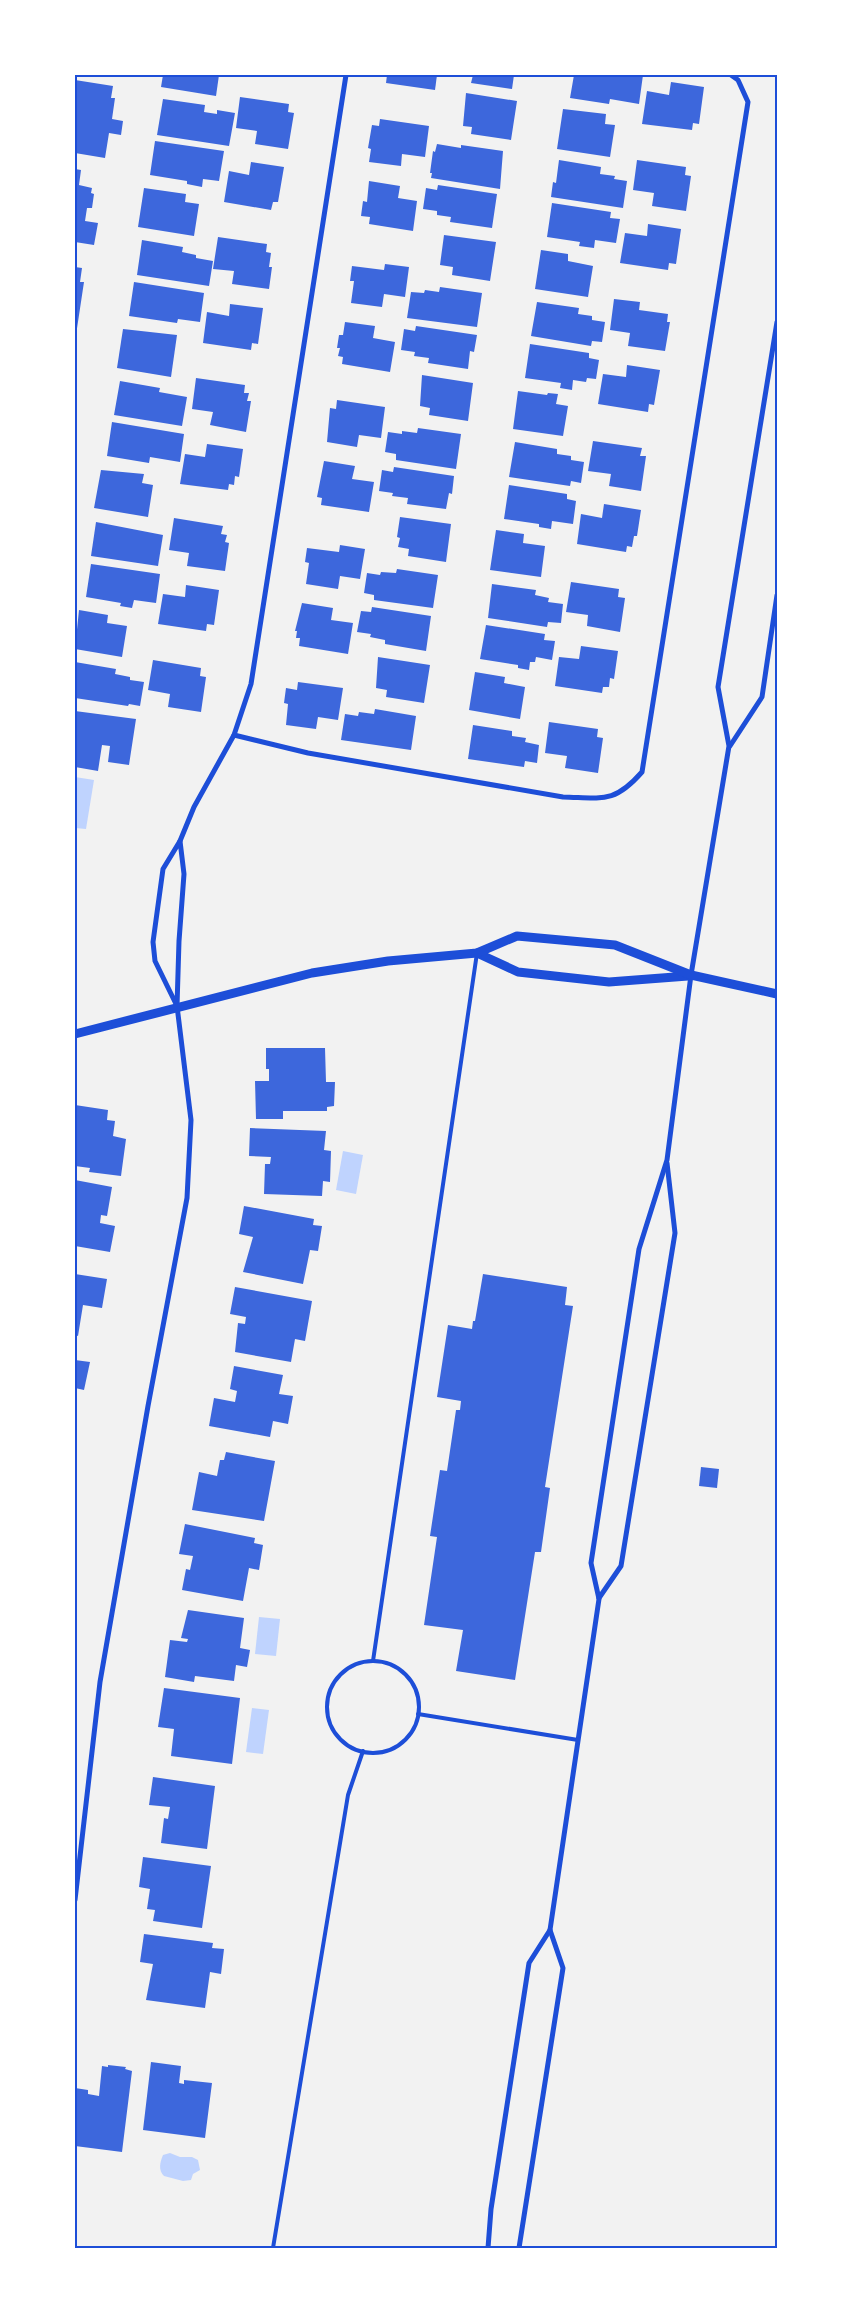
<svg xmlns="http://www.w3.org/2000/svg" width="852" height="2323" viewBox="0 0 852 2323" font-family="'Noto Sans',sans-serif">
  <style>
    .water { fill: #bfd3fe }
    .building { fill: #3d67dc }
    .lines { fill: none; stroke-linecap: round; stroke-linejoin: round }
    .service { stroke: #1d4ed8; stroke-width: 4 }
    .minor { stroke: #1d4ed8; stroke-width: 5 }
    .tertiary { stroke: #1d4ed8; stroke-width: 9 }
    .neatline { fill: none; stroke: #1d4ed8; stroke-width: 2 }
  </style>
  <rect width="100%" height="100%" fill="#f2f2f2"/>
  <g class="water">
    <polygon points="75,777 94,780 86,829 75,828"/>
    <polygon points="343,1151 363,1155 356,1194 336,1190"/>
    <polygon points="259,1617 280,1619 276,1656 255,1654"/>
    <polygon points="252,1708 269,1710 263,1754 246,1752"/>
    <path d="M170 2153 180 2157H192L198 2160 200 2170 193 2174 191 2180 183 2181 164 2176C158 2170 160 2162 163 2155Z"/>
  </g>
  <g class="building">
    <polygon points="163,75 219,75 216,96 161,87"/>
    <polygon points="387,75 437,75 435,90 386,83"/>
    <polygon points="473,75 514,75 512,89 471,83"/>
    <polygon points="574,75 643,75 639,104 610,99 609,104 570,98"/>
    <polygon points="75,80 113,86 111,98 115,98 112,119 123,121 121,135 109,133 105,158 75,153"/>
    <polygon points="671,82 704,87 699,124 693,123 692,130 642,124 647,91 669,95"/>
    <polygon points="466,93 517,101 511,140 471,134 472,127 463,126"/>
    <polygon points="240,97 289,104 288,112 294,113 288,149 255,144 257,131 236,128"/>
    <polygon points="163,99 205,105 204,112 217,114 217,110 235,113 229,146 157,135"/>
    <polygon points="563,109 606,114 605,124 615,125 610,157 557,149"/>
    <polygon points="380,119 429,126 425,157 402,154 401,166 369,162 371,149 368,148 372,125 379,126"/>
    <polygon points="155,141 224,151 219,181 203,179 202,187 187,184 187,181 150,175"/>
    <polygon points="437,144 461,148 461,145 503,151 500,189 431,178 432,173 430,173 433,151 435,152"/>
    <polygon points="559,160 601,167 600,174 615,176 614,179 627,181 623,208 551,197 553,182 556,183"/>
    <polygon points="637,160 686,167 685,175 691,176 686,211 652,206 654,193 633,190"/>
    <polygon points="251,162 284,167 278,202 273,202 271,210 224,202 229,171 249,175"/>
    <polygon points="75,169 81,170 79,185 92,188 91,193 94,194 92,208 87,208 85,221 98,223 94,245 75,242"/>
    <polygon points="369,181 400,186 398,198 417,201 413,231 369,224 370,217 361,216 363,201 367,202"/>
    <polygon points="438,185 497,194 492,228 450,222 451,217 437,215 437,211 423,209 426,188 437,190"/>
    <polygon points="144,188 186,194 185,202 199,204 194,236 138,227"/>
    <polygon points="552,203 611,212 610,218 620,219 616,243 595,240 594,248 579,246 580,242 547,237"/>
    <polygon points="648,224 681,229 676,264 669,263 668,270 620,263 625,233 647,236"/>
    <polygon points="444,235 496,242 490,281 452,275 453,267 440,265"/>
    <polygon points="218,237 267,244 266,252 271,253 269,267 272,267 269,289 232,284 234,271 213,269"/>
    <polygon points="142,240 183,247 182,252 196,255 196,258 213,261 209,286 137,275"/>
    <polygon points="541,250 568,254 568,261 593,266 588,297 535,289"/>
    <polygon points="385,264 409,267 405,297 384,294 382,307 351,303 354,281 350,281 352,266 384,270"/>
    <polygon points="75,267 82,268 80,282 84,282 76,335"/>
    <polygon points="134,282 204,293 200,322 178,319 177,323 129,316"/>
    <polygon points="440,287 482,293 477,327 407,318 411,292 424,293 425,290 439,292"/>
    <polygon points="614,299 640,302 639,310 668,314 667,322 670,322 665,351 628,346 630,333 610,330"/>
    <polygon points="537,302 579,308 578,314 592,316 592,320 605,322 602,342 592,341 591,346 531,336"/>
    <polygon points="230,304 263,308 258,344 252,343 251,350 203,343 207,312 229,316"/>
    <polygon points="345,322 375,326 373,338 395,342 390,372 342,364 343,357 338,356 340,348 337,348 339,335 343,335"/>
    <polygon points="416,326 477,335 474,352 470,351 468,369 428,363 429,358 414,356 415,352 401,350 404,329 415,331"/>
    <polygon points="123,329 177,335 171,377 117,368"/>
    <polygon points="530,344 589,353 589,358 599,360 596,379 587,378 586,382 573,380 572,390 560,388 561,383 525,378"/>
    <polygon points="627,365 660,370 654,405 649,404 648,412 598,404 603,374 626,377"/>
    <polygon points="422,375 473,383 468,421 429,415 430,408 420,406"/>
    <polygon points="196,378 245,385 244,393 249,393 247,401 251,401 246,432 210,425 213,412 192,409"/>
    <polygon points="120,381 160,388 159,392 187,397 182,426 114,415"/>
    <polygon points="518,391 547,395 548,393 558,394 556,404 568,406 563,436 513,429"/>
    <polygon points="337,400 385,407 381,438 359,435 357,447 327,442 330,408 336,409"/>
    <polygon points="112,422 184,434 180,462 150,457 149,463 107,456"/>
    <polygon points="418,428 461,434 456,469 396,460 396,454 385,452 388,432 402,434 402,431 417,433"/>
    <polygon points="593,441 642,448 640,456 646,456 641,491 609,486 611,474 588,471"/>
    <polygon points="515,442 557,449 557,454 571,456 571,460 584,462 581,483 571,481 570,486 509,477"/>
    <polygon points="207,444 243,449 239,477 235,476 234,485 229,484 228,490 180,484 185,454 205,457"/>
    <polygon points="324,461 355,466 352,479 374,482 369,512 321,505 322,498 317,497"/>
    <polygon points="394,467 454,476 452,494 449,493 446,509 407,504 408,498 392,496 393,493 379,491 382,470 393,472"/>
    <polygon points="101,470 144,474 142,483 153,485 148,517 94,508"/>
    <polygon points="509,485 567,494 567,499 576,501 573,524 552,521 551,529 539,527 539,524 504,519"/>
    <polygon points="604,504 641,510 637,536 634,536 632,547 627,546 626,552 577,544 581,514 602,518"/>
    <polygon points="400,517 451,524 446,562 408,556 409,549 398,547 400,538 397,537"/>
    <polygon points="174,518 223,526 221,534 227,535 225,542 229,543 225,571 187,566 189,553 169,550"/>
    <polygon points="96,522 163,535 158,566 91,556"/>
    <polygon points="496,530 524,534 523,543 545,546 541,577 490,570"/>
    <polygon points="340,545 365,549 360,579 340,576 338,589 306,584 309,563 305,562 307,548 339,552"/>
    <polygon points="91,564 160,574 156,603 134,600 132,608 120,606 121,603 86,597"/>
    <polygon points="397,569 438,575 433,608 374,600 374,595 364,593 367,573 380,575 381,572 396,573"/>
    <polygon points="571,582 619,589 618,597 625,598 620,632 587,626 588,615 566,612"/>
    <polygon points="492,584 536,590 535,595 549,598 548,602 563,604 561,623 548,622 547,627 488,618"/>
    <polygon points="186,585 219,590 214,625 207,624 206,631 158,624 163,594 185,597"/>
    <polygon points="302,603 333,608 331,620 353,623 348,654 299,646 300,638 296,638 297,631 295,631"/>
    <polygon points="372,607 431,616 426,651 385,644 385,640 370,637 371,634 357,632 361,611 371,612"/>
    <polygon points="79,610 108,615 107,623 127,626 122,657 75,649"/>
    <polygon points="486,625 545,634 544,640 555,641 552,660 536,657 535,662 530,662 529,670 518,668 518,665 480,659"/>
    <polygon points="581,646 618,651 614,679 610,678 609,687 603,687 602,693 555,686 559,657 579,659"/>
    <polygon points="378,657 430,665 424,703 386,697 387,690 376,688"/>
    <polygon points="153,660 201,668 200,676 206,677 201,712 168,707 170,694 148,690"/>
    <polygon points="75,662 116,669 115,674 130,677 130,680 144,682 140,706 129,704 128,706 75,698"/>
    <polygon points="475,672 505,677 504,683 525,687 520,719 469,710"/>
    <polygon points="298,682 343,688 338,720 318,717 316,729 286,725 288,704 284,703 286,688 297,690"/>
    <polygon points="375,709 416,716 411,750 341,740 345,714 358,716 359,712 374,714"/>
    <polygon points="75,711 136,719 129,765 108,762 110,746 102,745 98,771 75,767"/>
    <polygon points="549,722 598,729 597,737 603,738 598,773 565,768 567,756 545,753"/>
    <polygon points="473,725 512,731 512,736 526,738 525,742 539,745 537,763 525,761 524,767 468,759"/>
    <polygon points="266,1048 325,1048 326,1082 335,1082 334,1106 327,1107 327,1111 283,1111 283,1119 256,1119 255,1081 269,1081 269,1069 266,1069"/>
    <polygon points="75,1105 108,1110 107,1120 115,1121 113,1136 126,1139 121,1176 89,1172 90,1168 75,1166"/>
    <polygon points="250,1128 326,1131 324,1150 331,1151 330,1182 323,1181 322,1196 264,1194 265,1164 270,1164 271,1157 249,1156"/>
    <polygon points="75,1180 112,1187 107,1216 101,1215 100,1223 115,1226 110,1252 75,1246"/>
    <polygon points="244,1206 314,1219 313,1225 322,1226 318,1251 310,1250 303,1284 243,1272 253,1237 239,1234"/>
    <polygon points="75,1274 107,1279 102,1308 83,1305 78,1336 75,1335"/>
    <polygon points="483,1274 567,1287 565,1305 573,1306 545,1487 550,1488 541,1552 535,1552 515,1680 456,1671 463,1630 424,1625 437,1537 430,1536 440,1470 447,1471 456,1410 460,1410 461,1401 437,1397 448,1325 472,1329 473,1321 475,1321"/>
    <polygon points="235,1287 312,1301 305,1341 295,1339 291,1362 235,1352 238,1323 245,1324 246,1317 230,1314"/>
    <polygon points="75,1360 90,1362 84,1390 75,1388"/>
    <polygon points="234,1366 283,1375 279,1394 293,1396 288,1424 273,1421 270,1437 209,1426 214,1398 235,1402 237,1391 230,1389"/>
    <polygon points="226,1452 275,1461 264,1521 192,1510 199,1472 217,1476 220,1460 224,1460"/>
    <polygon points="701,1467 719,1469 717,1488 699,1486"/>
    <polygon points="185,1524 255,1538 254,1543 263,1545 259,1570 249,1568 243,1601 182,1590 186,1569 190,1570 193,1556 179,1554"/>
    <polygon points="188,1610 244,1618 240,1648 250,1650 247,1667 236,1665 234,1681 195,1676 194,1682 165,1677 170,1640 187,1642 188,1639 181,1638"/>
    <polygon points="164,1688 240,1698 232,1764 171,1756 174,1729 158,1727"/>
    <polygon points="153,1777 215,1786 207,1849 161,1843 164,1818 168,1819 170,1807 149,1805"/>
    <polygon points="143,1857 211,1866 202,1928 153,1921 155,1910 147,1909 150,1889 139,1887"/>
    <polygon points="144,1934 213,1943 212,1948 224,1949 221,1974 210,1972 205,2008 146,2000 153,1964 140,1962"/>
    <polygon points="151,2062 181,2066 179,2083 184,2084 184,2080 212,2083 205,2138 143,2130"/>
    <polygon points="108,2065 126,2067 125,2069 132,2071 122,2152 75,2146 75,2088 88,2090 88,2094 99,2096 102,2066 108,2067"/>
  </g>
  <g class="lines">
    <g class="service">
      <polyline points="373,1661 477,953"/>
      <circle cx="373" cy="1707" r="46"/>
      <polyline points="418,1714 578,1740"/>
      <polyline points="273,2248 348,1795 363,1751"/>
    </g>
    <g class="minor">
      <path d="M234 735 308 753 563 797C602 798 614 804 642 772L748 102 738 80 731 75"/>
      <polyline points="730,746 762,697 777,595"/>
      <polyline points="180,841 194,807 234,735 251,684 346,75"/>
      <polyline points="599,1598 621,1566 675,1233 667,1163"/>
      <polyline points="75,1900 100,1682 148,1406 187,1198 191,1120 177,1006 179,941 184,874 180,841 163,869 153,942 155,961 177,1006"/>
      <polyline points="488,2248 491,2209 529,1963 550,1930 599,1599 591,1563 639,1249 667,1160 691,975 729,746 718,687 777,322"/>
      <polyline points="519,2248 563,1968 550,1930"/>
    </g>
    <g class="tertiary">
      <polyline points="477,953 518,972 609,982 688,976"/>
      <polyline points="75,1034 312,973 388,961 477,953 517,936 615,945 691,975 777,994"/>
    </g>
  </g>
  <rect width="852" height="2323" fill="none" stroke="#ffffff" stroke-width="152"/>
  <rect x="76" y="76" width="700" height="2171" class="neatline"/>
</svg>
